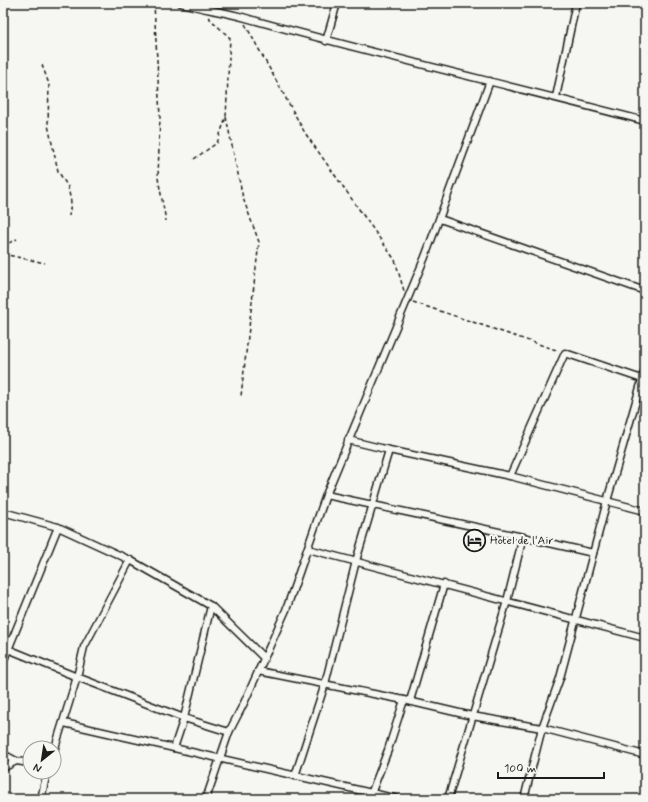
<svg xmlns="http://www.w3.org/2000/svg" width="648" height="802" viewBox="0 0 648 802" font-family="Mynerve,sans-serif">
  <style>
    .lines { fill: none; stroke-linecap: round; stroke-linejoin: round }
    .minor-casing { stroke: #1c1c1c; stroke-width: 9 }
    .path { stroke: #1c1c1c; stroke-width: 1.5; stroke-dasharray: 4 3; stroke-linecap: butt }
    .minor { stroke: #f6f6f2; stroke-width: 6 }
    .labels { text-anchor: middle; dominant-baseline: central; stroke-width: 4; stroke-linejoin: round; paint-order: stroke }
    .poi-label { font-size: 12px; fill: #1c1c1c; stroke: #f6f6f2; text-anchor: start }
  </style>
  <rect width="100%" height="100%" fill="#f6f6f2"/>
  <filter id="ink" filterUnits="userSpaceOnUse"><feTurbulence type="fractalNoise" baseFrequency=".025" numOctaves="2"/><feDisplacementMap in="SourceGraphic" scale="8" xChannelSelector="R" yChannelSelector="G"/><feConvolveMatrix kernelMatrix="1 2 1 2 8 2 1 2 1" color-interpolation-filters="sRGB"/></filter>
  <g filter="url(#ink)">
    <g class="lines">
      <defs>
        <g id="minor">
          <path d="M181 3C203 9 225 12 246 18 378 55 512 86 645 121"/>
          <polyline points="326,41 337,3"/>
          <polyline points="556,97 576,3"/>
          <polyline points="440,219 645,291"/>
          <polyline points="348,440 389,450 510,476 645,511"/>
          <polyline points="510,476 565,353 645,380"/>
          <polyline points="326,495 523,537 593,553"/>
          <polyline points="3,512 58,527"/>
          <polyline points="308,549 645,638"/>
          <polyline points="3,647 77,677 184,718 229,732"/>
          <polyline points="3,662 58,527 130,560"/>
          <polyline points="258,671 404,700 472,716 542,728 645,755"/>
          <polyline points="410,701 444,584"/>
          <polyline points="64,723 398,799"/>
          <polyline points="174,748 184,718 211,606"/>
          <polyline points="54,751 77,677 84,647 130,560 211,606 264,658"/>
          <polyline points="3,754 16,761 30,763"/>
          <polyline points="3,768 16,761"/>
          <polyline points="295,776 325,684 356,561 389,450"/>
          <polyline points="41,799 47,772"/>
          <polyline points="206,799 229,732 244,703 286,610 326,495 425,257 490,81"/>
          <polyline points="369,799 388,750 404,700"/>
          <polyline points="448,799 507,601 523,537"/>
          <polyline points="524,799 542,728 560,678 607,501 645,370"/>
        </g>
      </defs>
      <use href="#minor" class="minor-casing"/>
      <g class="path">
        <polyline points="154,3 160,117 158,178 166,221"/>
        <polyline points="245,24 305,133 395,260 404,291"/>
        <polyline points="42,65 49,84 48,125 58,171 68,187 71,202 69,216"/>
        <polyline points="226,117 243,198 259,242 241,396"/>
        <polyline points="194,159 217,143 226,117 230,38 207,16"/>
        <polyline points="3,246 17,239"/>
        <polyline points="3,254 45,263"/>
        <polyline points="413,302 559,351"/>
      </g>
      <use href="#minor" class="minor"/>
    </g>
  </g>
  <defs>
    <symbol id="hotel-ring" viewBox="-11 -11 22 22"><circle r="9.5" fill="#f6f6f2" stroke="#1c1c1c" stroke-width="1.5"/><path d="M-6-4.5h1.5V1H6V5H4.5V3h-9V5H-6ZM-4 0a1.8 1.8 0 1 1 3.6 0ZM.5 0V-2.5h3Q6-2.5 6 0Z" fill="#1c1c1c"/></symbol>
  </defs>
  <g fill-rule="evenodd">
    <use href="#hotel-ring" x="462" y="528" width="25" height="25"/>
  </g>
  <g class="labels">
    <g class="poi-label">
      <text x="490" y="541">Hotel de l'Air</text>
    </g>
  </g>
  <rect width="648" height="802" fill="none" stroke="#f6f6f2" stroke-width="16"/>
  <rect x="8" y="8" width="632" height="786" fill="none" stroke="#1c1c1c" stroke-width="1.5" filter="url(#ink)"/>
  <g transform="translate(42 760) rotate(210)"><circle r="19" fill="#f6f6f2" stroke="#9f9f9c"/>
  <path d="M0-3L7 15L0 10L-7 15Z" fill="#1c1c1c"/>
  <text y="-6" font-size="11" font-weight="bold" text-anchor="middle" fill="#1c1c1c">N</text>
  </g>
  <path d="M498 772v6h106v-6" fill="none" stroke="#1c1c1c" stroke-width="2"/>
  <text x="504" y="772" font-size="12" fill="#1c1c1c" stroke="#f6f6f2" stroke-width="3" paint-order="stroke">100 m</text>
</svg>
